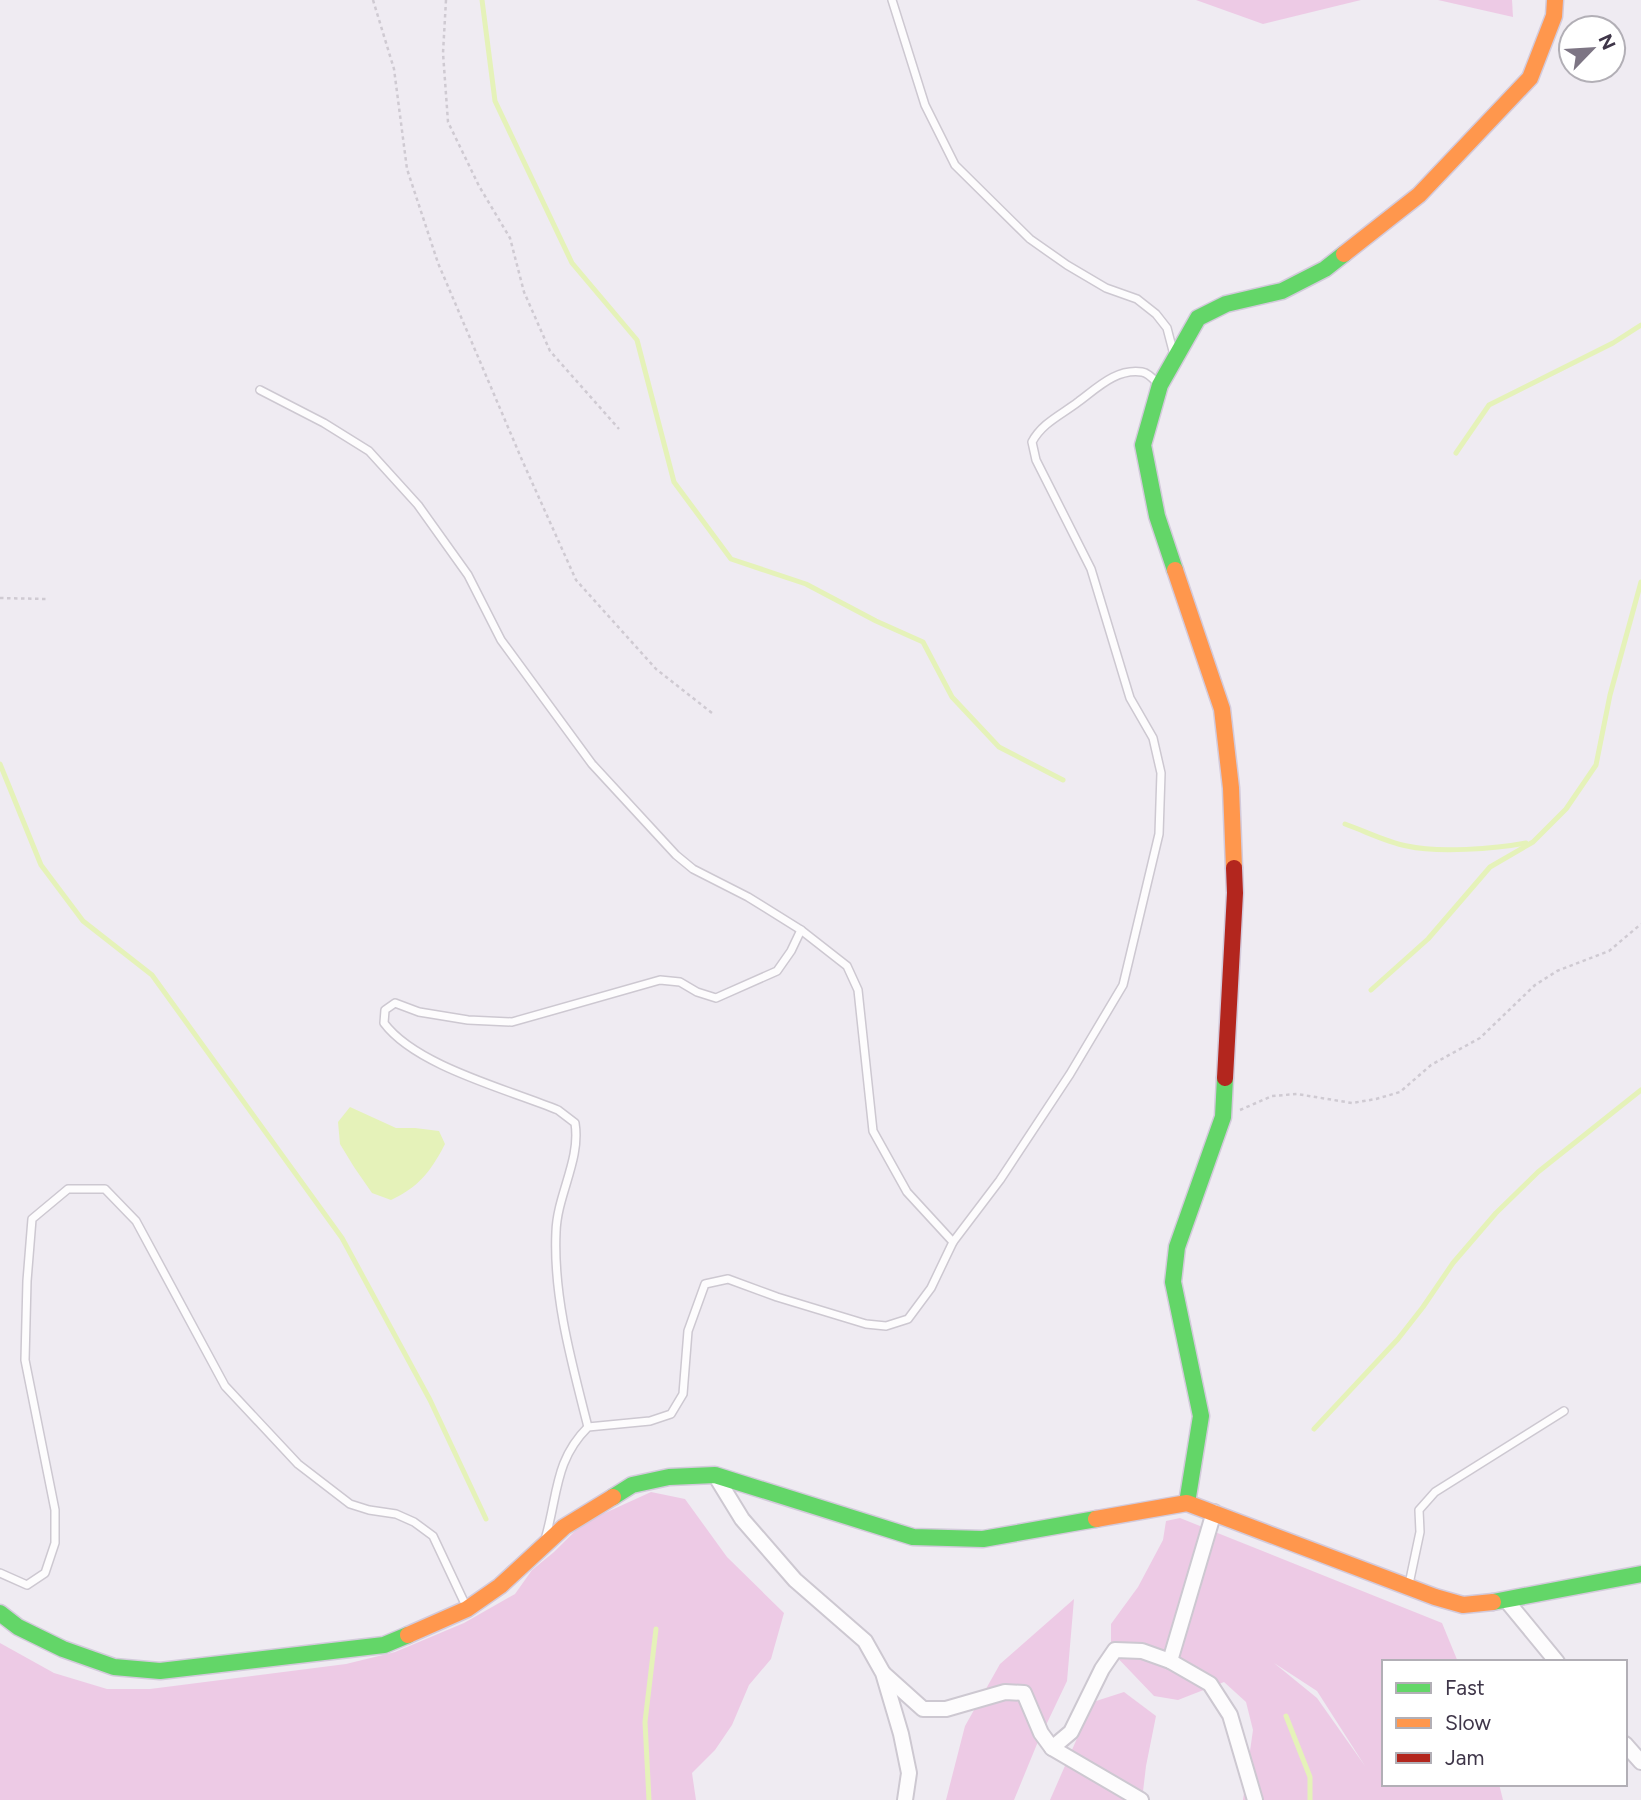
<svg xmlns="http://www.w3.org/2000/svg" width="1641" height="1800" viewBox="0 0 1641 1800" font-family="Figtree,sans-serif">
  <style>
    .green { fill: #edcae5; fill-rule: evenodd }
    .water { fill: #e5f2b9 }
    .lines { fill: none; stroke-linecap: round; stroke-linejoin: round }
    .stream { stroke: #e5f2b9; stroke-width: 5 }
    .lane-casing { stroke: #cdc8d1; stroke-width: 10 }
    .street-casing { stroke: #cdc8d1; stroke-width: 18 }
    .fast-casing { stroke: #d3cadb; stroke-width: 19 }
    .slow-casing { stroke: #d3cadb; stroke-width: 19 }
    .jam-casing { stroke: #d3cadb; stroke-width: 19 }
    .path { stroke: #cfcad2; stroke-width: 2.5; stroke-dasharray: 3.5 3.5; stroke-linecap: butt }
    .lane { stroke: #fdfcfd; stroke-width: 7 }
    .street { stroke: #fdfcfd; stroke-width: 14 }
    .fast { stroke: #63d668; stroke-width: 16 }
    .slow { stroke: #ff974d; stroke-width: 16 }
    .jam { stroke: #b3261e; stroke-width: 16 }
  </style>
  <rect width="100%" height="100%" fill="#efebf2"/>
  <g class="green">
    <polygon points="1196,0 1361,0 1263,24"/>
    <polygon points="1438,0 1512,0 1513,17"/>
    <polygon points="651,1492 685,1499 727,1557 784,1613 771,1659 749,1685 732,1725 715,1750 692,1773 696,1800 0,1800 0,1643 54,1673 107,1689 150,1689 346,1664 395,1652 464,1623 515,1594 532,1570 554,1552 583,1523"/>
    <path d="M1180 1518 1442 1623 1458 1662H1384V1784H1499L1503 1800H1243L1253 1730 1246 1702 1224 1682 1178 1700 1154 1696 1111 1651V1624L1138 1587 1163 1540 1166 1521ZM1274 1663 1317 1691 1365 1766 1317 1698Z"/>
    <polygon points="1074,1599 1067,1681 1037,1744 1014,1800 946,1800 965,1726 1000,1664"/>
    <polygon points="1124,1692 1156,1716 1146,1766 1142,1800 1050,1800 1093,1702"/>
  </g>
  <path class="water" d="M350 1107 396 1128H415L439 1131 445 1144C431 1171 419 1187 391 1200L372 1193 354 1167 340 1144 338 1122Z"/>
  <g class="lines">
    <g class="stream">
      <polyline points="482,0 495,101 572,263 637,340 674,482 731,559 806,584 876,621 923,642 952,697 999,747 1063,780"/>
      <polyline points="1456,453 1489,405 1613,343 1641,325"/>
      <polyline points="0,764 41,865 83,921 152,975 342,1238 430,1400 486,1519"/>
      <path d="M1345 824C1365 831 1386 842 1407 846 1437 853 1495 849 1526 843"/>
      <polyline points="1371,990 1428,939 1490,867 1533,842 1566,809 1596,765 1610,695 1641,582"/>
      <polyline points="1314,1429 1398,1339 1423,1307 1453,1263 1496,1213 1538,1172 1641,1090"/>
      <polyline points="1286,1716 1310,1777 1310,1800"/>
      <polyline points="649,1800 645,1722 656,1629"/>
    </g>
    <defs>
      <g id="lane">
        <polyline points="892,0 925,105 955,165 1030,239 1067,265 1106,288 1137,299 1156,314 1167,328 1173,351"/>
        <polyline points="260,390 324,423 369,451 418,505 468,575 501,640 592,764 676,855 693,869 748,897 801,930 847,966 858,990 873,1131 907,1192 953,1242"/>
        <path d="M588 1427C572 1364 553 1297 556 1232 557 1195 581 1160 575 1123L558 1110C507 1089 416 1066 384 1023L385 1010 395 1003 419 1012 468 1020 512 1022 660 980 680 982 697 992 716 998 777 971 791 951 801 930"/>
        <path d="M546 1536C558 1493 555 1460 588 1427L650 1421 671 1414 683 1394 688 1331 705 1284 728 1279 777 1297 866 1324 886 1326 908 1319 931 1288 953 1242 1000 1180 1070 1074 1123 985 1159 834 1161 773 1153 738 1130 698 1091 569 1036 460 1032 442C1042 423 1061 415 1078 402 1096 389 1116 368 1142 372 1149 373 1154 380 1159 385"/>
        <polyline points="0,1573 27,1585 45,1573 55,1543 55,1510 25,1360 27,1281 32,1219 68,1189 105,1189 136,1221 225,1386 298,1464 350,1504 369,1510 396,1514 414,1522 433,1536 466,1606"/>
        <polyline points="1409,1584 1420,1532 1419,1510 1435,1492 1564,1411"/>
      </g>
      <g id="street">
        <polyline points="715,1475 742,1519 795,1580 865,1641 883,1673 901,1734 909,1773 905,1800"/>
        <polyline points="1506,1600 1557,1662"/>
        <polyline points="1170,1661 1214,1512"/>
        <polyline points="884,1674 923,1709 946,1709 1005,1692 1024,1693 1041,1733 1052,1748 1141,1800"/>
        <polyline points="1625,1744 1641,1762"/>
        <polyline points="1052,1748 1071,1732 1102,1669 1115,1650 1142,1651 1170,1661 1210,1684 1230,1715 1255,1800"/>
      </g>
      <g id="fast">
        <polyline points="1175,570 1157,516 1143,445 1160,385 1198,318 1226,304 1282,291 1325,269 1344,254"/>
        <polyline points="613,1497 632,1485 669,1477 715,1475 913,1537 983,1539 1096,1519"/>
        <polyline points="1187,1503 1201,1416 1173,1282 1177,1247 1223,1117 1225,1078"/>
        <polyline points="1493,1602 1641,1574"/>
        <polyline points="0,1613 18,1627 63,1649 114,1667 160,1671 384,1645 408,1635"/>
      </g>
      <g id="slow">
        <polyline points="1344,254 1419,195 1530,78 1554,16 1555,0"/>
        <polyline points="1175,570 1222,709 1231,788 1234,868"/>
        <polyline points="1096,1519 1187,1503 1435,1597 1463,1605 1493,1602"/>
        <polyline points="408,1635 467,1609 500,1586 564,1527 613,1497"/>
      </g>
      <polyline id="jam" points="1225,1078 1235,893 1234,868"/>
    </defs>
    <use href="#lane" class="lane-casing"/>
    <use href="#street" class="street-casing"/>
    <use href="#fast" class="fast-casing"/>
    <use href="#slow" class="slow-casing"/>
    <use href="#jam" class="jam-casing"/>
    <g class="path">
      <polyline points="373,0 394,69 407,169 438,263 522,460 576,580 656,669 712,713"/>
      <polyline points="446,0 443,53 448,122 479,186 510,238 524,292 550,351 619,429"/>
      <polyline points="0,598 46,599"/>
      <polyline points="1240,1110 1272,1096 1297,1094 1352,1103 1376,1099 1400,1092 1431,1065 1480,1038 1535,985 1557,971 1609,951 1641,924"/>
    </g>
    <use href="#lane" class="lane"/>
    <use href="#street" class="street"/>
    <use href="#fast" class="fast"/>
    <use href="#slow" class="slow"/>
    <use href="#jam" class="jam"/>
  </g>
  <rect x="1382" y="1660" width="245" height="126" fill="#ffffff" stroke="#b2afb6" stroke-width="2"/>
  <rect x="1396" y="1683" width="35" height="10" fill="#63d668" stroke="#b2afb6" stroke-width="2"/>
  <text x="1445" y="1695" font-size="21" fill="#3f3649">Fast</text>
  <rect x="1396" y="1718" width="35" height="10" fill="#ff974d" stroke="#b2afb6" stroke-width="2"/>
  <text x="1445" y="1730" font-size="21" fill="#3f3649">Slow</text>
  <rect x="1396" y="1753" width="35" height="10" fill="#b3261e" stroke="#b2afb6" stroke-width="2"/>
  <text x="1445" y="1765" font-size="21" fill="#3f3649">Jam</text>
  <g transform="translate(1592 49) rotate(65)"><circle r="33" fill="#ffffff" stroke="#b2afb6" stroke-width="2"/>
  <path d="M0-5L12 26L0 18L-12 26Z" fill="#7d7584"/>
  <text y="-10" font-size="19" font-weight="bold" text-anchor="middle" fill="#3f3649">N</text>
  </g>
</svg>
